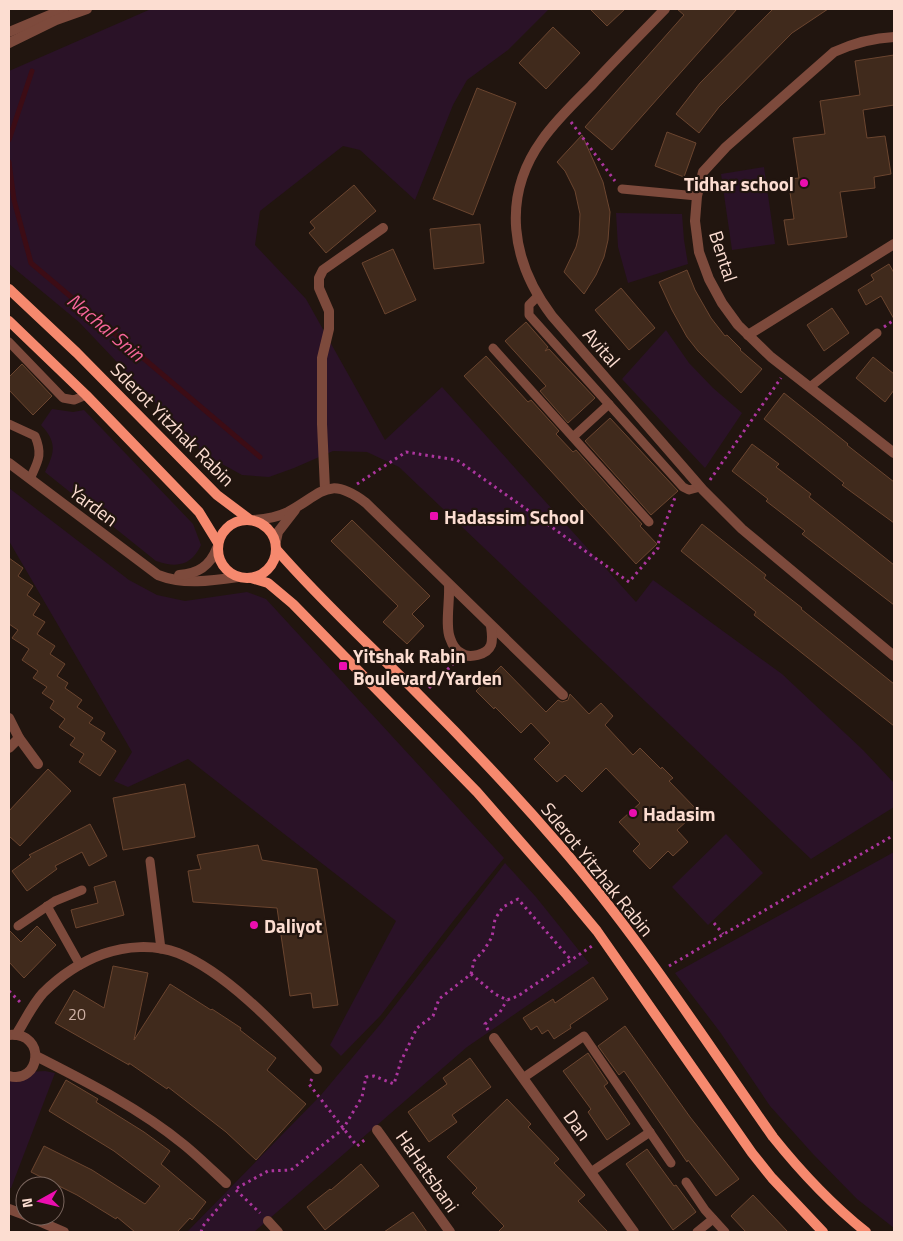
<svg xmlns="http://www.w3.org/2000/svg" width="903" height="1241" viewBox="0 0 903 1241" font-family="'Titillium Web',sans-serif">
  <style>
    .green { fill: #2a1227 }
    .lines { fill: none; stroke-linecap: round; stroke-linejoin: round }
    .stream { stroke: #3c0c15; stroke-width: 5 }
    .building { fill: #402a1c; stroke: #6b452f }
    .path { stroke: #ac359e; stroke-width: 3; stroke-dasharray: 2.5 4; stroke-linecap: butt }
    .service { stroke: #7d4a3c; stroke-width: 9 }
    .minor { stroke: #7d4a3c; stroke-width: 10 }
    .tertiary { stroke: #7d4a3c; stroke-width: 10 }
    .secondary { stroke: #f6896e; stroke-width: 10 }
    .poi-dot { fill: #eb0eaf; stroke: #21150f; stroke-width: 2 }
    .labels { text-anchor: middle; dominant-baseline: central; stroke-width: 4.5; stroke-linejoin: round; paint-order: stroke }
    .number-label { font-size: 16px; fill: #cdb0a4 }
    .poi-label { font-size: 19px; font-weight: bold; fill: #fcddd1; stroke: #21150f; text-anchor: start }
    .street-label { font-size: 19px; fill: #fcddd1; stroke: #21150f }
    .water-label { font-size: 20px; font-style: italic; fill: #f6659a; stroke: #21150f }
  </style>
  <rect width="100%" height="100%" fill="#21150f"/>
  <g class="green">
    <polygon points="151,9 549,9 508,50 467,80 453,105 415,200 360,150 343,146 260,211 255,245 306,299 385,440 442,387 636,602 653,580 782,674 863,750 894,783 894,807 811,859 399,467 367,452 333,451 294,468 269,477 242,475 204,454 79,322 9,264 9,71"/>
    <polygon points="764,167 775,244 732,250 721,174"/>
    <polygon points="616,213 682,214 684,240 688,264 628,283 618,247"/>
    <polygon points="666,330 689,363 713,388 742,413 705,468 622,379"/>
    <path d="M52 409 73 412 84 410 193 524 201 545C191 566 177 568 156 561L45 472C55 452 57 442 41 425Z"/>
    <polygon points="9,488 129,580 157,595 185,601 247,592 266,599 504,858 454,920 381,1015 341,1056 330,1045 396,921 188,759 128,787 114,781 132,752 9,541"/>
    <polygon points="726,834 763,873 708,925 672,887"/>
    <polygon points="894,852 894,1228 857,1199 813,1154 770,1106 720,1032 675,973"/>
    <polygon points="505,863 536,897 589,963 467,1047 254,1232 187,1232 321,1095 383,1021"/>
    <polygon points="45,1071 55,1073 11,1188 9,1188 9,1076 27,1072"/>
  </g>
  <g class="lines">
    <g class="stream">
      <polyline points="9,140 32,71"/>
      <polyline points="9,162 14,200 31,263 260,457"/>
    </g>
  </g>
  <g class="building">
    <polygon points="590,9 625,9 607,26"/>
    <polygon points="677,9 737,9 612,150 585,127 684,15"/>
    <polygon points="773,9 828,9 792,33 719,107 699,133 676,114 700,83"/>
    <polygon points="553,27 580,53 546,89 519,63"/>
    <polygon points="894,55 894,105 863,110 867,138 885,136 891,174 874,177 875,188 840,192 847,237 788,245 784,220 794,219 788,179 799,178 793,138 825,134 820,101 860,95 855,61"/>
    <polygon points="477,88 516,103 473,215 433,199"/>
    <polygon points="667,132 696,143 684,177 655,166"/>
    <polygon points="582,135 603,182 610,212 608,240 604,257 596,275 584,294 564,272 576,247 579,235 580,214 575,191 565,171 557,162"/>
    <polygon points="354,185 376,211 326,253 309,233 315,228 310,222"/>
    <polygon points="480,224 484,263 434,269 430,229"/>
    <polygon points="393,249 416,300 385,314 362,263"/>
    <polygon points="889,264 894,273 894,319 881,296 866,305 858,290 874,280 871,275"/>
    <polygon points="687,270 695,290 711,318 725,336 727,335 741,349 740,350 762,369 741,393 698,351 687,337 672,310 659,282"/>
    <polygon points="621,288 655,328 629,350 595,310"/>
    <polygon points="832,308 849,333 824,351 807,325"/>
    <polygon points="526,322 548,347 545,351 549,349 595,398 568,423 540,391 546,386 505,341"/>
    <polygon points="486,356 528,402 531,400 559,431 556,434 573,452 576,450 642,524 640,526 657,544 636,564 464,376"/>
    <polygon points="873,357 894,374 894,390 885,402 856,378"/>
    <polygon points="22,364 52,396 33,415 9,390 9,377"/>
    <polygon points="784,393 848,444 847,445 894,482 894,523 842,485 844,483 764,419"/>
    <polygon points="610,418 678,491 651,515 585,441"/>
    <polygon points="752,444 779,464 776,467 811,494 809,497 894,565 894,605 802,534 805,531 766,501 768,499 732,471"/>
    <polygon points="352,520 430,596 412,614 424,626 407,644 383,622 398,606 331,541"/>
    <polygon points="702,524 766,575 764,578 802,608 801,609 894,684 894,726 754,615 756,612 681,551"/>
    <polygon points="9,558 23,568 18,576 33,586 27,595 40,604 33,615 45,622 37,634 55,646 50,654 65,664 57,676 68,683 65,688 82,700 77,707 93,718 89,723 105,733 101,740 116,751 100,776 79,762 84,754 70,745 75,738 59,727 65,719 50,708 54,701 42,693 47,687 33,678 38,671 22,660 29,649 12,638 18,630 9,624"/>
    <polygon points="501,666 546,712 558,700 562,702 568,700 570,694 589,714 601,703 613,716 605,725 633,755 640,748 661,769 662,767 673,778 669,781 698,811 677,830 688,842 673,856 668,851 650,869 633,851 640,844 619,822 640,803 606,768 582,792 565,775 557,782 534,759 550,743 531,723 521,733 495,707 494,709 476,691"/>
    <polygon points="48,769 71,791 20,846 9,836 9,811"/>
    <polygon points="185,784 195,837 123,850 113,798"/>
    <polygon points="90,824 107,856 89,866 82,852 55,866 57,869 27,891 12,871 31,857 29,855"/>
    <polygon points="258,845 262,860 317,869 338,1005 313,1008 311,993 290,996 277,908 193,902 188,871 201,869 197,855"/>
    <polygon points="115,881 124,915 76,928 71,910 98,903 94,887"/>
    <polygon points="37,926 56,945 24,978 9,962 9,930 21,942"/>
    <polygon points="113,966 148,973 134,1040 170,984 211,1010 212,1009 241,1028 240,1030 276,1058 267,1070 306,1104 256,1160 226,1132 168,1087 167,1089 129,1063 129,1065 55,1023 74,990 104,1008"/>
    <polygon points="593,977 608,999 570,1025 571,1028 554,1039 548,1030 542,1034 537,1026 531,1030 523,1018 553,999 555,1003"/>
    <polygon points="625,1026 690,1117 739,1179 716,1196 688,1160 687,1162 624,1071 619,1075 598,1046"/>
    <polygon points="588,1053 608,1083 604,1086 630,1124 607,1140 588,1112 591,1109 563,1071"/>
    <polygon points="470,1058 491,1087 452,1115 457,1122 429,1142 408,1112 447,1084 443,1078"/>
    <polygon points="66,1080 98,1099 96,1102 144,1132 170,1151 161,1164 206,1202 192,1220 190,1218 177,1232 135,1232 117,1217 116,1219 77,1195 31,1172 44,1146 92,1170 145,1204 160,1186 114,1151 49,1111"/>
    <polygon points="507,1099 531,1124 528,1127 559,1159 554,1163 585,1195 578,1201 608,1232 498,1232 504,1226 472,1193 477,1188 447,1157"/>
    <polygon points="647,1149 674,1186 676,1185 696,1212 673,1230 626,1164"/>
    <polygon points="361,1164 379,1186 325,1230 307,1207 330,1189 331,1190"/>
    <polygon points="753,1195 788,1232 746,1232 731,1216"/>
    <polygon points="413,1212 427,1232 384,1232"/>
  </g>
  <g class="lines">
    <g class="path">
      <polyline points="571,122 615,181"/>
      <polyline points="884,327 894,320"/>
      <polyline points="710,480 781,378"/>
      <polyline points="357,484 406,452 457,460 629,582 658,548 659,539 676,495"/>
      <polyline points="429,688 455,662"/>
      <polyline points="714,923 723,934"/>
      <polyline points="669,966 894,835"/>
      <polyline points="471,974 474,961 484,950 492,937 495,919 503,907 518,899 571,960"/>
      <polyline points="9,991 21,1003"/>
      <polyline points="488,1030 485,1024 500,1012 507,1000"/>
      <polyline points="312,1079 309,1084 357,1146 367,1138"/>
      <polyline points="237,1188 268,1171 291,1170 343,1129 362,1097 366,1077 374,1076 394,1084 401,1061 417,1028 433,1016 439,999 471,974 495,994 507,1000 518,996 592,946"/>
      <polyline points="236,1190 260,1213"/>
      <polyline points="201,1232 203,1226 229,1195"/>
    </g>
    <g class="service">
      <polyline points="622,189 697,196"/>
      <polyline points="537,297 529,305 529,315 683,487 689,490 700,487"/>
      <polyline points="9,342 63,398 74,400 86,395"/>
      <polyline points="493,348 649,522"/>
      <polyline points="810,387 877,333"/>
      <path d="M9 424 35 436C43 455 38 461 30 479"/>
      <polyline points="573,437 609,404"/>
      <polyline points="150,861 161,949"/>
      <polyline points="47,906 80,965"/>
      <polyline points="18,926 55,901 82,890"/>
      <polyline points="523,1078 584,1036 671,1163"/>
      <polyline points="591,1172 650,1132"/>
      <polyline points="686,1182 705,1210 725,1232"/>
      <polyline points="697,1232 713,1219"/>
    </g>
    <g class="minor">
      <path d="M665 9C640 35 615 60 591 86 574 103 556 120 542 140 501 197 511 262 552 316L703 490 742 529 894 656"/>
      <path d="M894 37C872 38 854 43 834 52L726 147 703 172 697 196 695 221 699 252 709 279 722 303 738 325 771 357 894 453"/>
      <polyline points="748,335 894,244"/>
      <polyline points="325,489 322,424 322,358 329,329 329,311 319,288 319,278 323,270 383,228"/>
      <path d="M254 520C266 519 278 517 288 512 322 494 328 474 366 503L563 695"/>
      <polyline points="276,541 278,532 295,510"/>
      <path d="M449 585C450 600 445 626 450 638 452 644 455 650 461 653 469 659 487 655 491 645 493 639 492 633 491 626"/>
      <polyline points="9,718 19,738 38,764"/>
      <polyline points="9,748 19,738"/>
      <path d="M9 1035C48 1032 40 1085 9 1076"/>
      <path d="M16 1035C25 1021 32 1005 43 993 60 976 81 962 103 954 126 946 154 944 178 953 228 973 280 1030 317 1069"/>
      <polyline points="494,1038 634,1232"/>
      <path d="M36 1056C87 1082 139 1108 183 1144 198 1156 212 1170 226 1183"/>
      <polyline points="377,1130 450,1232"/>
      <polyline points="268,1221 278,1232"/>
    </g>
    <g class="tertiary">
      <polyline points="9,32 64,9"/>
      <polyline points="9,43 56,20 87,9"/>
      <path d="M9 463 158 575C183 585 211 581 238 577"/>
      <path d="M179 575C198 574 210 566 217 548"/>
      <polyline points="9,1209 25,1215"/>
      <polyline points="27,1216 64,1232"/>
    </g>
    <g class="secondary">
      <polyline points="9,289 77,353 217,495 249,519"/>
      <polyline points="9,321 86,395 199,512 218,543"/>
      <circle cx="247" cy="549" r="29"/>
      <path d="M276 549C321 601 372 647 420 696 468 744 515 794 560 846 639 937 704 1039 773 1137 801 1172 831 1204 866 1232"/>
      <polyline points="251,578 268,583 293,604 477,792 567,895 597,931 752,1153 772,1178 823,1232"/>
    </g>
  </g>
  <g class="poi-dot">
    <circle cx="804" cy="183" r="5"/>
    <rect x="429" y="511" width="10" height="10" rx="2.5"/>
    <rect x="338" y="661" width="10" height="10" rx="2.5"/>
    <circle cx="633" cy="813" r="5"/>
    <circle cx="254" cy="925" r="5"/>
  </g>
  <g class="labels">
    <g class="number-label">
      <text x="77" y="1014">20</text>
    </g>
    <g class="poi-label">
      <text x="794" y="183" text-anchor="end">Tidhar school</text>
      <text x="444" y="516">Hadassim School</text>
      <text x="353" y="655">Yitshak Rabin<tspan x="353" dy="22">Boulevard/Yarden</tspan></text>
      <text x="643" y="813">Hadasim</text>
      <text x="264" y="925">Daliyot</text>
    </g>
    <g class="street-label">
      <text transform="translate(724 256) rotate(72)">Bental</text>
      <text transform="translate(602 347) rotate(49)">Avital</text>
      <text transform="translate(173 424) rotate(45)">Sderot Yitzhak Rabin</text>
      <text transform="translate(94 505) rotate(37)">Yarden</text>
      <text transform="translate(598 869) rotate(51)">Sderot Yitzhak Rabin</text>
      <text transform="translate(578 1125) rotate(54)">Dan</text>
      <text transform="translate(428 1171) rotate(55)">HaHatsbani</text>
    </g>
    <g class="water-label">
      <text transform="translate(106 327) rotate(40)">Nachal Snin</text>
    </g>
  </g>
  <rect width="903" height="1241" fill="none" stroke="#fcddd1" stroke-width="20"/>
  <g transform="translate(40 1201) rotate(262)"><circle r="24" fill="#21150f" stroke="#79655d"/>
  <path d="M0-4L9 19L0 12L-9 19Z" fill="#eb0eaf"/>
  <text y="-8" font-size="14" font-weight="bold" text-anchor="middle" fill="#fcddd1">N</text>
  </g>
</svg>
